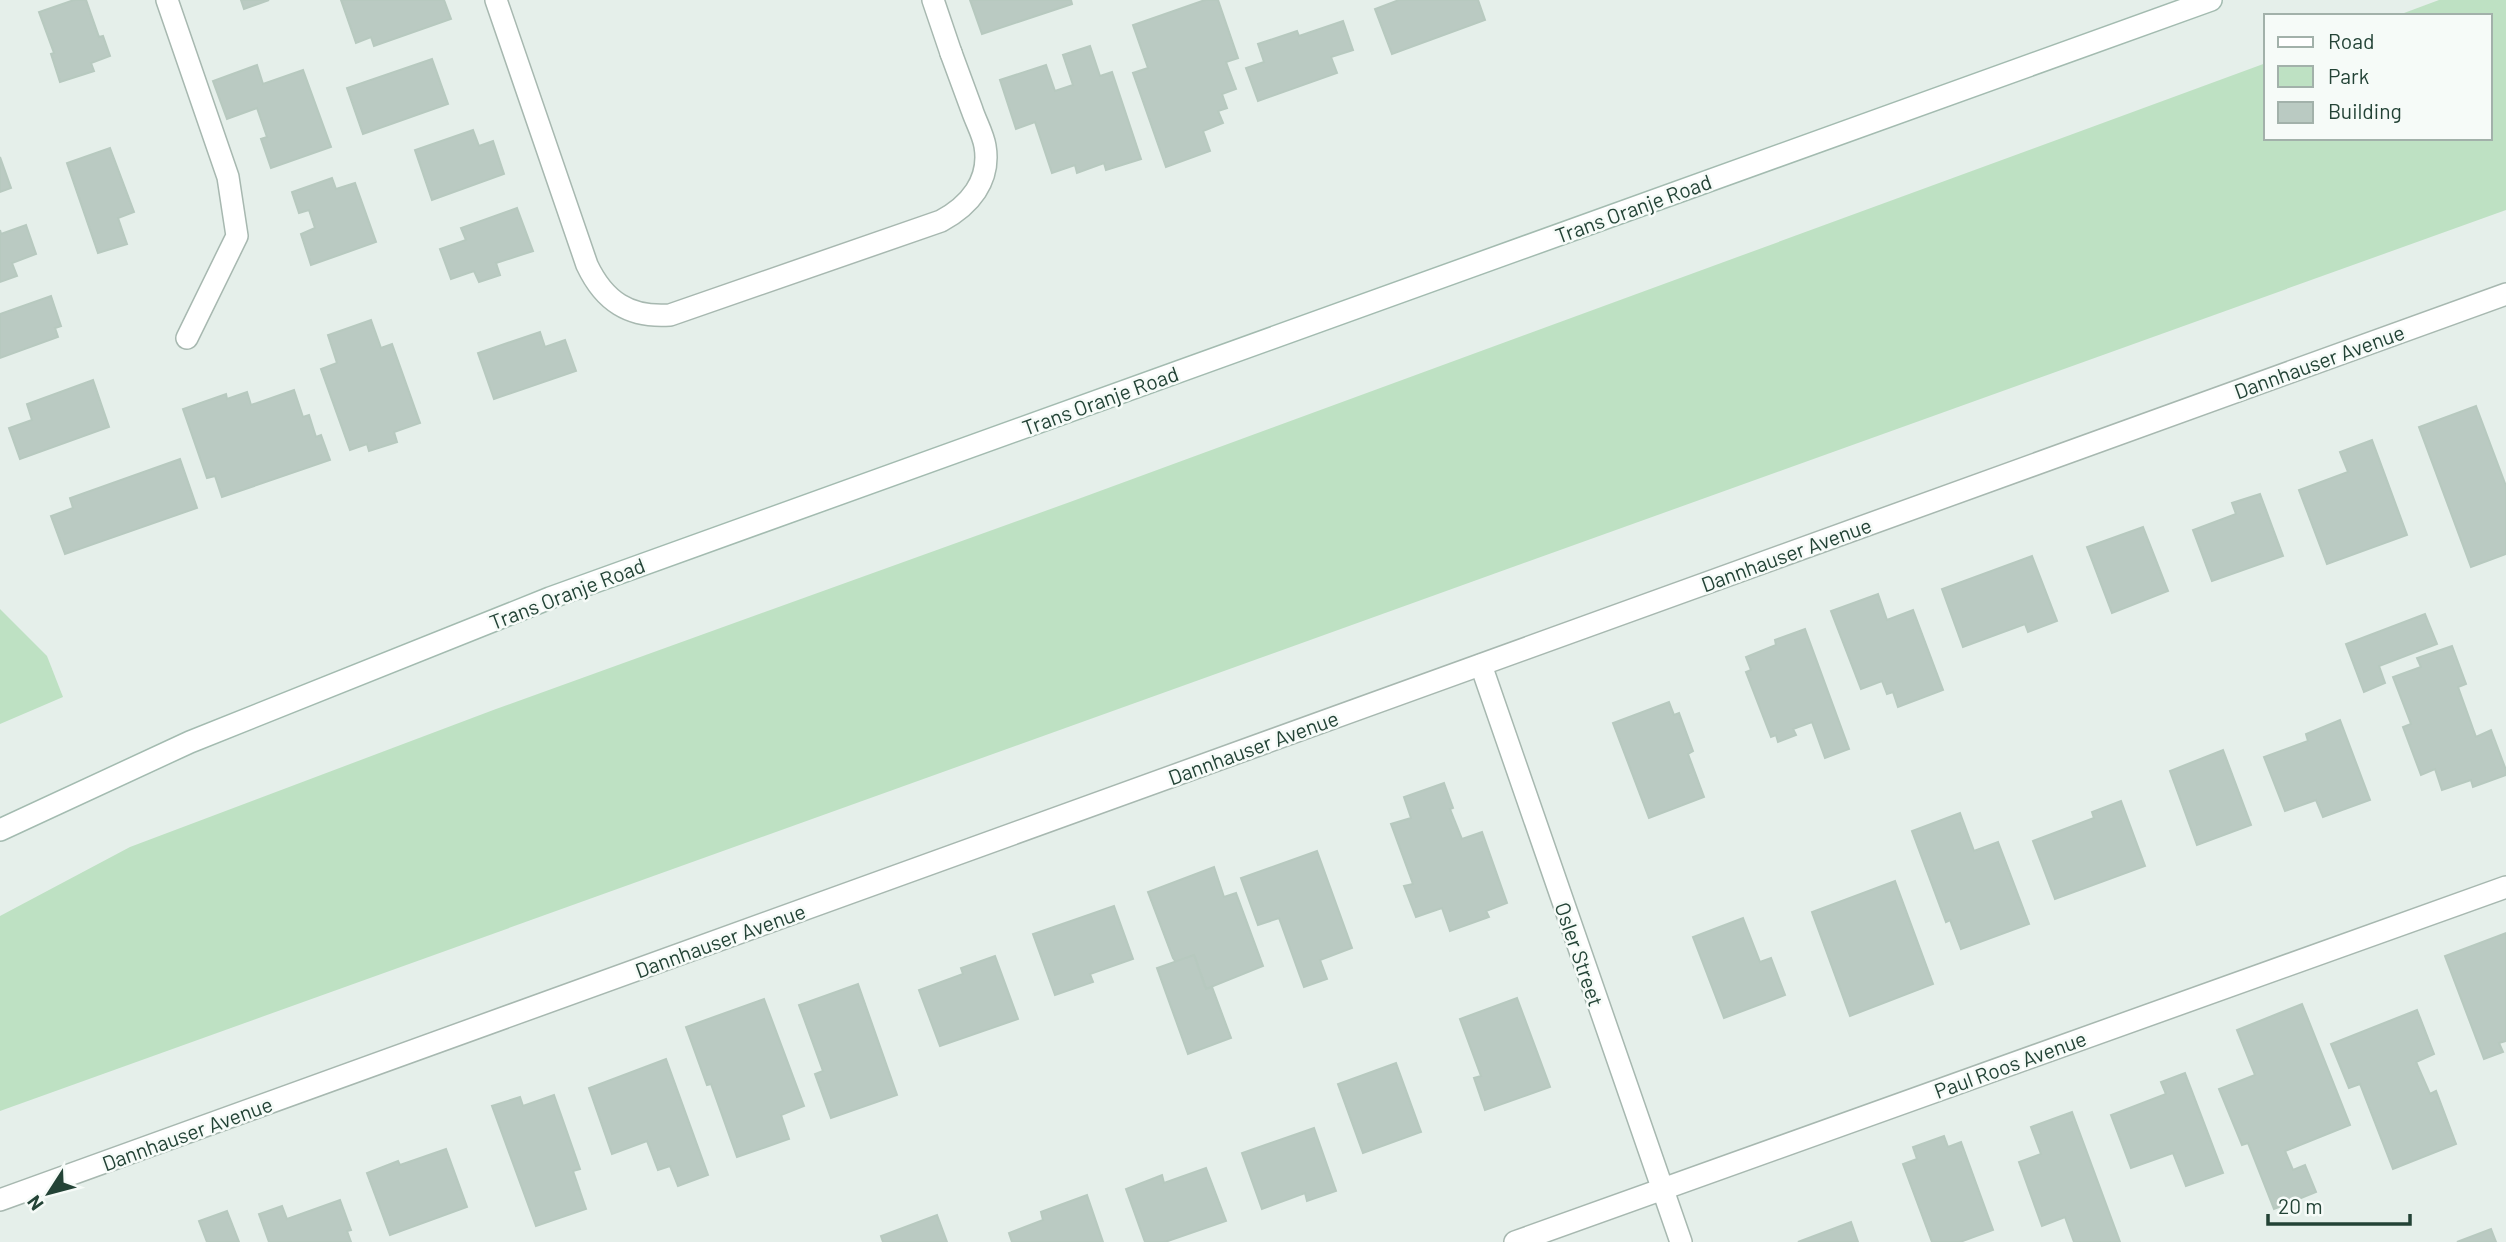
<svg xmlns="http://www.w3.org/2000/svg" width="2506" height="1242" viewBox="0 0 2506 1242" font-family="Barlow,sans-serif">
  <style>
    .green { fill: #bee1c3 }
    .building { fill: #bacac2; stroke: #b7c9bf; stroke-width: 2 }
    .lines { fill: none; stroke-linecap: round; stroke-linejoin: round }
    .service-casing { stroke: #a7b8b0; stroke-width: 24 }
    .minor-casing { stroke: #a7b8b0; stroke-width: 24 }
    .secondary-casing { stroke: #a3bbb0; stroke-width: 24 }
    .service { stroke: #fff; stroke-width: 21 }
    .minor { stroke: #fff; stroke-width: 21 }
    .secondary { stroke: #fff; stroke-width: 21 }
    .labels { text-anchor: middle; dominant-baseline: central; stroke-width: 5; stroke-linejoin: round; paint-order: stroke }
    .street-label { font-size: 21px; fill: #234336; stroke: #f6fbf8 }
  </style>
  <rect width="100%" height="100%" fill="#e5efea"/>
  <g class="green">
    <polygon points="2439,0 2506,0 2506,210 0,1111 0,916 130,847 496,709 1070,502 2266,63 2266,138 2490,138 2490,16 2396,16"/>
    <polygon points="0,609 47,656 63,697 0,724"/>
  </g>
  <g class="building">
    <polygon points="74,0 86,0 99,37 103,36 110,56 91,63 94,71 60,82 51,54 54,53 39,12"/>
    <polygon points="241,0 269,0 244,9"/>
    <polygon points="341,0 444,0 451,19 374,46 371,37 356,43"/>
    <polygon points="970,0 1071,0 1072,4 982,34"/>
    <polygon points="1205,0 1218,0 1238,58 1226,62 1236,89 1222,94 1227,108 1218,111 1223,123 1203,131 1210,151 1166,167 1133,73 1148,68 1133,25"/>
    <polygon points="1399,0 1478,0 1485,20 1392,54 1375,9"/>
    <polygon points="1343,21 1353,50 1331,57 1337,73 1258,101 1246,68 1264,62 1258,44 1297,31 1299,36"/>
    <polygon points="1090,46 1100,76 1112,72 1141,159 1106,170 1104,163 1077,173 1075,165 1052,173 1035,122 1016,129 1000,80 1046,65 1055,91 1073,85 1063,55"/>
    <polygon points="432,59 448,104 363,134 347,88"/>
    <polygon points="257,65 263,84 303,70 331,147 271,168 261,139 267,137 257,108 227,119 213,81"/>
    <polygon points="473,130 479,146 493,141 504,174 432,200 415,150"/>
    <polygon points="110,148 134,212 118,218 127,244 98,253 67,163"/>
    <polygon points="0,157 11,188 0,192"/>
    <polygon points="332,178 336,189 355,183 376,242 311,265 301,234 315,228 309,210 299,213 292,192"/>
    <polygon points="517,208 533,251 496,263 500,275 479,282 474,271 451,279 440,249 466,240 461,228"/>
    <polygon points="26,225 36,254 12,263 17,276 0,282 0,230 1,234"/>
    <polygon points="51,296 61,326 55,328 58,337 0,358 0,314"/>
    <polygon points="371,320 381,348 392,344 420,423 394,432 397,442 369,451 367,444 350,450 321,369 337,363 328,335"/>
    <polygon points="540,332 545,347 565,340 576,371 494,399 478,353"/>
    <polygon points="93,380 109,427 20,459 9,428 32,420 27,404"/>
    <polygon points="294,390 303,417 309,415 316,437 321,435 330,460 222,497 215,476 207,478 183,409 226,394 227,399 247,392 251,405"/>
    <polygon points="2476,406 2506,486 2506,554 2471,567 2419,427"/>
    <polygon points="2372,440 2407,535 2327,564 2299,490 2348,472 2340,452"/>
    <polygon points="180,459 197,508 65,554 51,516 73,508 70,498"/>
    <polygon points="2260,494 2283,556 2212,581 2193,530 2236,514 2232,503"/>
    <polygon points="2143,527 2168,591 2112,613 2087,547"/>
    <polygon points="2032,556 2057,621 2028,632 2025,624 1963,647 1942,589"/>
    <polygon points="1878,594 1887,620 1913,610 1943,690 1898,707 1893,692 1887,694 1882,681 1861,689 1831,611"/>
    <polygon points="2425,614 2437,644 2379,666 2385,683 2364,692 2346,644"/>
    <polygon points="1805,629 1849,749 1825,758 1812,722 1793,729 1796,735 1778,742 1776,735 1771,737 1746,672 1751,670 1746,657 1776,645 1775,640"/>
    <polygon points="2452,646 2466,684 2458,687 2476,737 2491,730 2506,770 2506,775 2473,787 2471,780 2442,790 2435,769 2421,775 2403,727 2411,724 2393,677 2421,667 2417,658"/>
    <polygon points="1669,702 1674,715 1679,713 1693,751 1688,754 1704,797 1649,818 1613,723"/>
    <polygon points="2340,720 2370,800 2323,817 2316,800 2285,811 2264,757 2308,741 2306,734"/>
    <polygon points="2223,750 2251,825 2197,845 2170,771"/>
    <polygon points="1444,783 1453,808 1450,809 1462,839 1482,832 1507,903 1486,911 1489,917 1450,931 1442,908 1416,917 1404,886 1413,884 1391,824 1411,818 1404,797"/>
    <polygon points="2121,801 2145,866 2055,899 2033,841 2094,818 2092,812"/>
    <polygon points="1960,813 1974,851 1998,842 2029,924 1961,949 1950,920 1946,922 1912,831"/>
    <polygon points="1317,851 1352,948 1320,960 1327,979 1304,987 1279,918 1258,925 1241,878"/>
    <polygon points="1214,867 1224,897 1236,893 1263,966 1206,989 1194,955 1176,962 1173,958 1148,892"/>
    <polygon points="1895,881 1933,984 1850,1016 1812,912"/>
    <polygon points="1114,906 1133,959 1090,974 1093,982 1055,995 1033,934"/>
    <polygon points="1743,918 1760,962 1771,958 1785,995 1724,1018 1693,937"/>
    <polygon points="2506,933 2506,1041 2499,1043 2503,1052 2484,1059 2445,956"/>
    <polygon points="1194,955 1206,989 1212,987 1231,1038 1188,1054 1157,968"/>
    <polygon points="995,956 1018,1019 940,1046 919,990 963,974 961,968"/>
    <polygon points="858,984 897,1095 831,1118 815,1074 823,1071 799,1005"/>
    <polygon points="1517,998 1550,1087 1485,1110 1474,1078 1481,1076 1460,1019"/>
    <polygon points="764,999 804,1106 781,1115 789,1139 737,1157 711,1084 707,1085 686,1027"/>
    <polygon points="2302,1004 2350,1125 2285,1151 2293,1170 2305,1165 2316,1192 2274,1209 2248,1143 2242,1145 2219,1089 2255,1075 2237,1030"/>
    <polygon points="2417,1010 2434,1054 2416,1062 2430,1094 2436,1091 2456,1144 2393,1169 2360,1084 2349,1088 2331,1044"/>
    <polygon points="666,1059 708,1175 678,1186 670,1166 658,1170 647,1141 612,1154 589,1088"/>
    <polygon points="1396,1063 1421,1132 1363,1153 1338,1084"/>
    <polygon points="2185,1073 2223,1173 2186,1186 2173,1153 2131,1168 2111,1115 2166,1094 2161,1082"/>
    <polygon points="554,1095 580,1169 573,1171 586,1209 536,1226 492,1106 520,1097 523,1106"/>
    <polygon points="2072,1112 2120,1242 2074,1242 2065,1217 2042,1226 2019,1162 2041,1154 2031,1127"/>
    <polygon points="1314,1128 1336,1191 1307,1201 1305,1193 1262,1209 1242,1153"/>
    <polygon points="1944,1136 1948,1147 1961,1142 1993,1230 1960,1242 1932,1242 1903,1164 1917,1159 1913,1147"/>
    <polygon points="446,1149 467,1207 390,1235 367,1173 398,1161 400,1165"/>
    <polygon points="1206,1168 1226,1221 1165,1242 1145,1242 1126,1189 1162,1175 1164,1183"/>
    <polygon points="1087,1195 1103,1242 1012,1242 1009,1233 1043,1220 1041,1212"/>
    <polygon points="340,1200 351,1230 347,1231 351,1242 269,1242 259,1214 282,1206 287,1219"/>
    <polygon points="227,1211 239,1242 207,1242 199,1221"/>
    <polygon points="937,1215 947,1242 883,1242 881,1236"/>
    <polygon points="1851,1222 1858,1242 1798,1242"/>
    <polygon points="2491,1229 2496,1242 2457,1242"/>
  </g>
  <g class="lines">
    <defs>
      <path id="service" d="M496 0 587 265C604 301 629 318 670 315L941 221C969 206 991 181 985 146 983 134 976 122 972 110 965 91 958 72 951 53"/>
      <g id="minor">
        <polyline points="167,0 228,177 237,236 187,338"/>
        <polyline points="933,0 951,53"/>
        <polyline points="1481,665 1681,1242"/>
        <polyline points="0,1200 2506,294"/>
        <polyline points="1515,1242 2506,887"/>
      </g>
      <polyline id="secondary" points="0,830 190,742 550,598 2211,0"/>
    </defs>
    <use href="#service" class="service-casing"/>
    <use href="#minor" class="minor-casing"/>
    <use href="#secondary" class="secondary-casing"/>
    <use href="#service" class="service"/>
    <use href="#minor" class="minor"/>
    <use href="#secondary" class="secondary"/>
  </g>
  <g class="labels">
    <g class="street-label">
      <text transform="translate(1633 208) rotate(-20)">Trans Oranje Road</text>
      <text transform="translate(2319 361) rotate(-20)">Dannhauser Avenue</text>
      <text transform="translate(1100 400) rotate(-20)">Trans Oranje Road</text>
      <text transform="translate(1786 554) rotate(-20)">Dannhauser Avenue</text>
      <text transform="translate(567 593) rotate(-21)">Trans Oranje Road</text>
      <text transform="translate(1253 747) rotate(-20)">Dannhauser Avenue</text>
      <text transform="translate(720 940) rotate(-20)">Dannhauser Avenue</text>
      <text transform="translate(1580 954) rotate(71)">Osler Street</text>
      <text transform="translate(2010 1064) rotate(-20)">Paul Roos Avenue</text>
      <text transform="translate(187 1133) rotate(-20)">Dannhauser Avenue</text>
    </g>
  </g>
  <rect x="2264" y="14" width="228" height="126" fill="#f6fbf8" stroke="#a2b1aa" stroke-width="2"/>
  <rect x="2278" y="37" width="35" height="10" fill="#ffffff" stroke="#a2b1aa" stroke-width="2"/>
  <text x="2328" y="49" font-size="21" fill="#234336">Road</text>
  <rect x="2278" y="66" width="35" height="21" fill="#bee1c3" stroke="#a2b1aa" stroke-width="2"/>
  <text x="2328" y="84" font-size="21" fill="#234336">Park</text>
  <rect x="2278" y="102" width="35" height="21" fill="#bacac2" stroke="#a2b1aa" stroke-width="2"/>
  <text x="2328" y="119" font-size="21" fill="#234336">Building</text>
  <g transform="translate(49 1193) rotate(234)" stroke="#f6fbf8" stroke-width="5" paint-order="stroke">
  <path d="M0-5L12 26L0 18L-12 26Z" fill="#234336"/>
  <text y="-10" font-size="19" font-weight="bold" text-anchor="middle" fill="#234336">N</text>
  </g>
  <path d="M2268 1214v10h142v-10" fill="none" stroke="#234336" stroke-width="3.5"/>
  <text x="2278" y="1214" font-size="21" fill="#234336" stroke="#f6fbf8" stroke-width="5" paint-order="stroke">20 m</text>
</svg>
